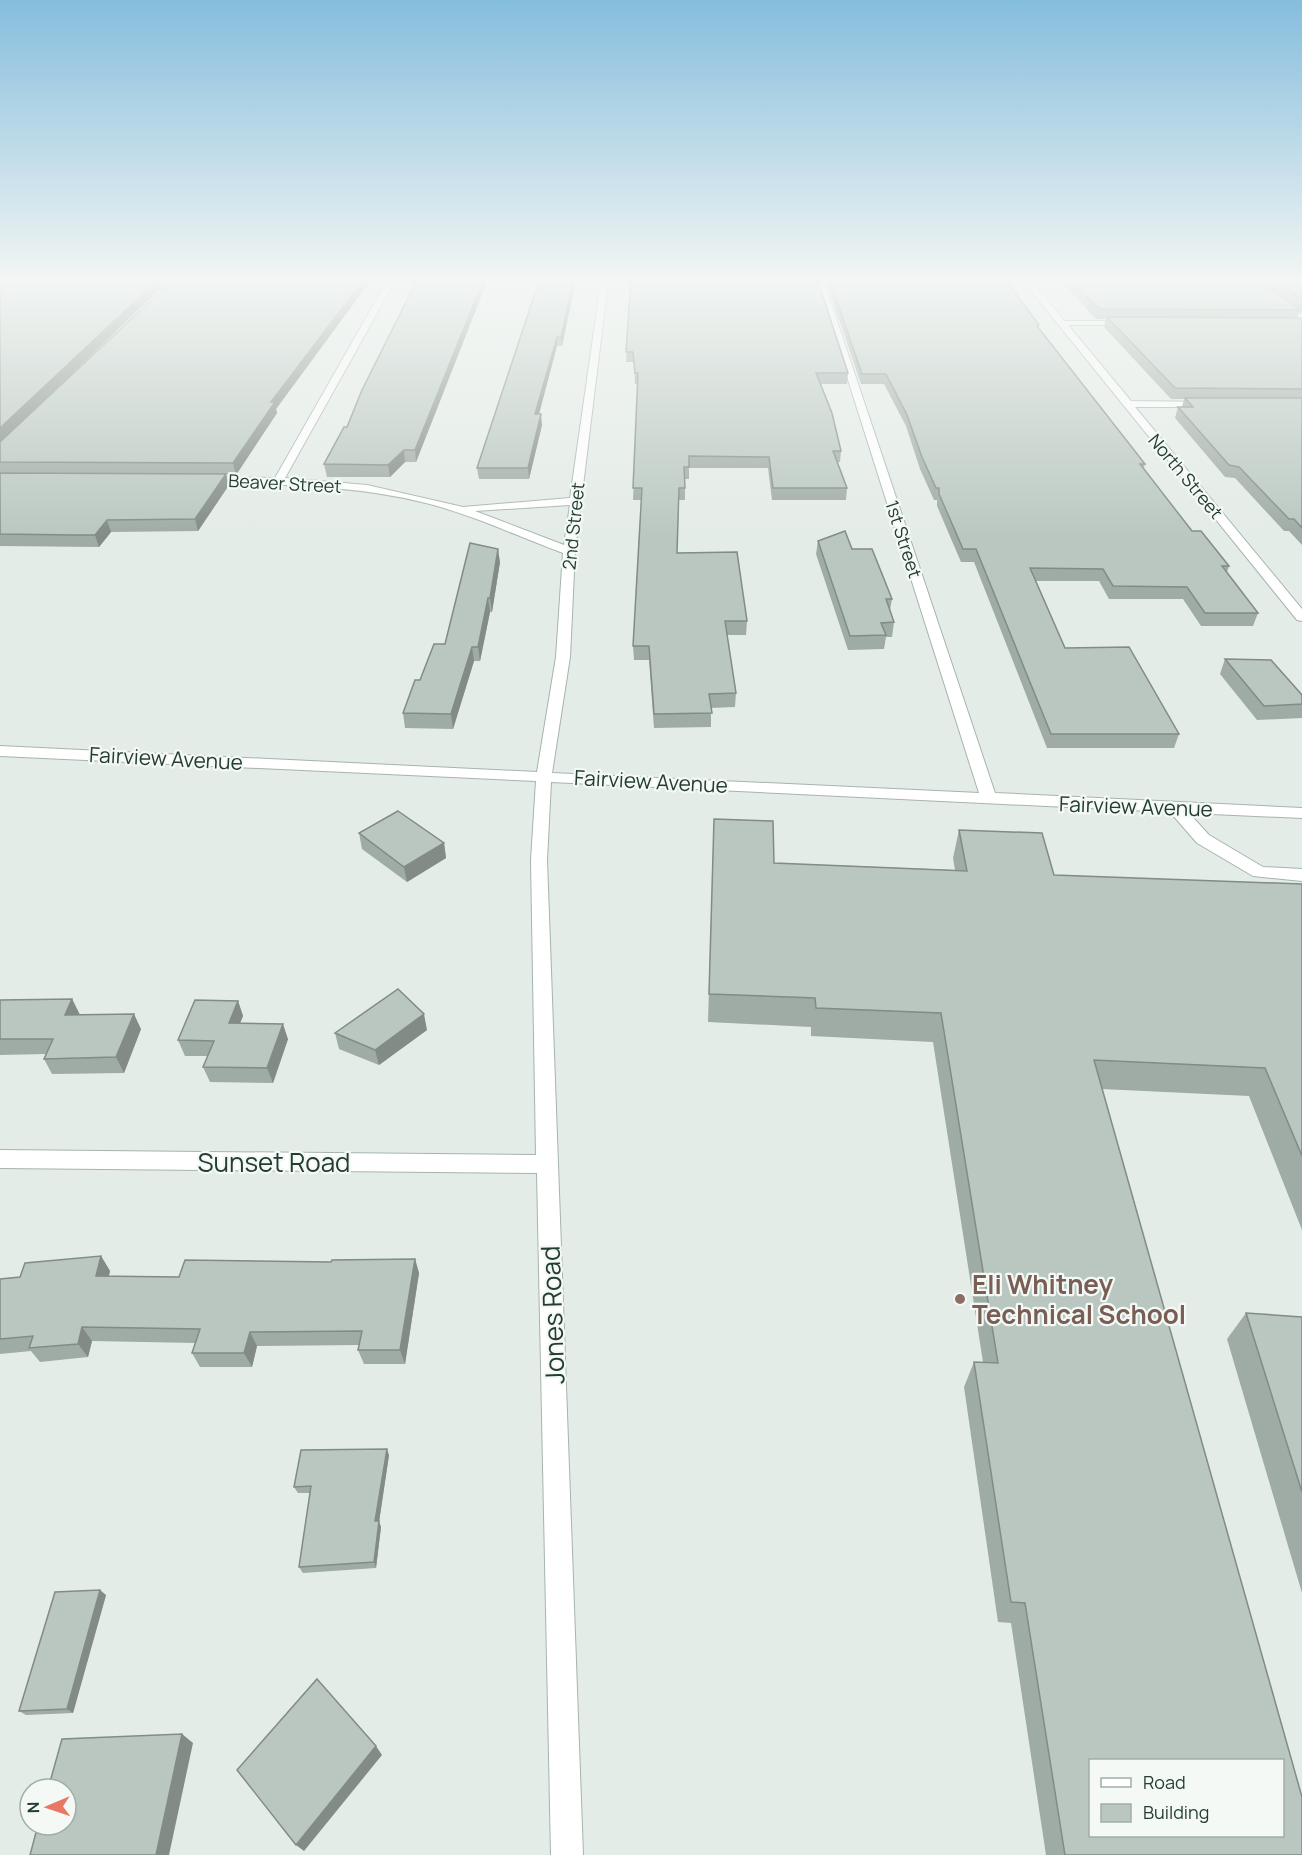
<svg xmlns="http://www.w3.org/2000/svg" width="1302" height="1855" viewBox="0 0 1302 1855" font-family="Manrope,sans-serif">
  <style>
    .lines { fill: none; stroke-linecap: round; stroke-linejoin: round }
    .minor-casing { stroke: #a7b4ad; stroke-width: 2 }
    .minor { fill: #fff; fill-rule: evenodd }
    .wall { fill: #9faba5 }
    .shaded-wall { fill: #828b86 }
    .building { fill: #b9c7c0; stroke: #828b86; stroke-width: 1.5; fill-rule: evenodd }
    .education-dot { fill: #8d6e63; stroke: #f4f9f6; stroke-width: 2 }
    .labels { text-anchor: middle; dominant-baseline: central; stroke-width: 4.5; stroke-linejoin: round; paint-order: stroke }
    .far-street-label { font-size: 18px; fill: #243d33; stroke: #f4f9f6 }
    .street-label { font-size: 21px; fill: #243d33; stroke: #f4f9f6 }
    .near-street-label { font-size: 26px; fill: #243d33; stroke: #f4f9f6 }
    .near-education-label { font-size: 26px; font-weight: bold; fill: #785e54; stroke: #f4f9f6; text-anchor: start }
  </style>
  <rect width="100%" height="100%" fill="#e4ece7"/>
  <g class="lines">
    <defs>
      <g id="minor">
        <polygon points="203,278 200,281 140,281 136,279"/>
        <path d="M655 278 657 280 653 282H608L575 551 570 657 552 773 979 793 817 282 790 280 853 278 855 280 851 282H824L995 793 1302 808V818L1189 813 1209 835 1263 867 1302 869V881L1253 876 1197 843 1170 812 551 782 547 860 583 1855H551L537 1173 0 1168V1150L536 1155 531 860 536 781 0 756V746L537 772 556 657 563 553C517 536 473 515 426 503 353 485 278 484 204 483L199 480 204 477 275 478 387 281H344L341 278ZM395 281 601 282 570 498 463 507 367 485 285 478ZM570 505 564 545 475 511Z"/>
        <polygon points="981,278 1030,278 1064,321 1132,321 1129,325 1068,325 1131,401 1210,402 1210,406 1207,407 1135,407 1302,609 1302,621 1297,620 1024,282 983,282 979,280"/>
        <polygon points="1245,278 1254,278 1302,315 1302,321"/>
      </g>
    </defs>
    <use href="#minor" class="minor-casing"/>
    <use href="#minor" class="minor"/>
  </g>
  <g class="wall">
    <polygon points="0,278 166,283 31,413 368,284 276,409 277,413 236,475 226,475 229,485 198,531 111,532 99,547 0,546"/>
    <polygon points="418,278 486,278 486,284 416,462 405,462 390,477 327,477 324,464 347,427"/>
    <polygon points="540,278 575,278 575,284 562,346 557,346 539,414 542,425 529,479 479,479 477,468"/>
    <polygon points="631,278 848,373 847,384 821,384 841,451 840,462 838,462 847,488 846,500 772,500 768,468 689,468 689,479 685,479 685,500 679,500 677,553 747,621 746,635 727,635 736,693 735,707 711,708 711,727 654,728 649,660 634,660 633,646 641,500 633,500 638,384 635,384 634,362 626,362"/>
    <polygon points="828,278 1004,278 1039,325 1038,328 1145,464 1144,468 1192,531 1229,566 1227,572 1258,613 1253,626 1201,626 1183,599 1109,599 1099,581 1035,581 1065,648 1179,734 1174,748 1047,748 974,562 961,562 937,506 937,500 934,500 920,469 906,426 884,384 861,384 827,284"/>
    <polygon points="1058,278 1257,278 1278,294 1258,278 1302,278 1302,312 1300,311 1297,318 1302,318 1302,545 1289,531 1284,531 1235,478 1225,477 1175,418 1178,407 1182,407 1184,399 1171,399 1104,327 1106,319 1096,319"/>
    <polygon points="818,541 852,549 892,599 890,610 894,622 892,637 886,637 884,649 848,650 816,554"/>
    <polygon points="500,562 492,612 490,612 480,661 474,661 453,729 405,728 403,713 445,644"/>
    <polygon points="1225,659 1302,695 1302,718 1257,720 1220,674"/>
    <polygon points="714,819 774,863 955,870 953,858 959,830 1054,875 1302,884 1302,1230 1249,1096 1102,1089 1302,1855 1046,1855 1011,1623 998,1622 964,1387 974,1362 983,1362 933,1042 811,1036 811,1027 708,1022"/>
    <polygon points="359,833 444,843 446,858 407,882 362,849"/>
    <polygon points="72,999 80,1015 141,1029 124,1073 52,1074 44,1059 46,1054 0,1055 0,1000"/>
    <polygon points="238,1001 243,1016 240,1023 288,1039 273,1083 210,1082 203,1067 208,1056 185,1056 178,1040"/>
    <polygon points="427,1030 379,1065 339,1049 335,1033"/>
    <polygon points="101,1256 110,1271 109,1276 179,1277 331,1262 415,1259 419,1273 405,1364 364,1364 358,1350 359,1345 257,1346 252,1367 200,1367 192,1353 195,1343 92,1341 88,1357 40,1362 31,1351 0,1354 0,1279 20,1277"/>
    <polygon points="1246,1313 1302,1317 1302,1593 1227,1339"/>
    <polygon points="389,1455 379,1522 381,1527 376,1568 303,1573 299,1567 310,1493 298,1493 294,1487"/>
    <polygon points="106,1595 73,1713 26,1715 19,1711"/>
  </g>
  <g class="shaded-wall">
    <polygon points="160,278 165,278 166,283 0,443 0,428"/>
    <polygon points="365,278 367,278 368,284 276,409 277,413 236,475 233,463 271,402"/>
    <polygon points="484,278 486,278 486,284 416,462 415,450"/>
    <polygon points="574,278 575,284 562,346 561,337"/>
    <polygon points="557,337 557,346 536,425 535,414"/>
    <polygon points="541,414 542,425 529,479 528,468"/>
    <polygon points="404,450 405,462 390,477 388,465"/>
    <polygon points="226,474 229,485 198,531 195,519"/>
    <polygon points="107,520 111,532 99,547 95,535"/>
    <polygon points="498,549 500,562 492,612 490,598"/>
    <polygon points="488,598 490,612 480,661 478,647"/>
    <polygon points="472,647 474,661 453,729 451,714"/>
    <polygon points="444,843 446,858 407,882 404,867"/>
    <polygon points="72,999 80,1015 65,1015"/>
    <polygon points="238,1001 243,1016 234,1038 229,1023"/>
    <polygon points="134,1014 141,1029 124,1073 116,1057"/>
    <polygon points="424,1014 427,1030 379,1065 375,1050"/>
    <polygon points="283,1024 288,1039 273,1083 267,1068"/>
    <polygon points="101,1256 110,1271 105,1291 96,1276"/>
    <polygon points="415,1259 419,1273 405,1364 400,1350"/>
    <polygon points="82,1327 92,1341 88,1357 78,1344"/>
    <polygon points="250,1332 257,1346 252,1367 244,1353"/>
    <polygon points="387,1449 389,1455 379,1522 381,1527 376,1568 374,1562 375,1521"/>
    <polygon points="100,1590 106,1595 73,1713 67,1709"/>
    <polygon points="182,1734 193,1743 169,1855 156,1855"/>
    <polygon points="376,1746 382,1755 304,1851 296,1845"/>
  </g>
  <g class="building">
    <polygon points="0,278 160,278 0,428"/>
    <polygon points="175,278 365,278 271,402 275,402 233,463 0,462 0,442"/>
    <polygon points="418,278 484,278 415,450 404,450 388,465 324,464 344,427 347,427 362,390"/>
    <polygon points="540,278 574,278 561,337 557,337 535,414 541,414 528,468 477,468"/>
    <polygon points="631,278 817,278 848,373 816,373 832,413 841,451 833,451 847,488 773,488 769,457 689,456 689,467 684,467 685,488 679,488 677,553 737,552 747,621 725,621 736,693 709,694 712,713 654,714 649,646 633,646 642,488 633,488 638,373 635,373 633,352 626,352"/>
    <polygon points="829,278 1004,278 1039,325 1037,326 1145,464 1140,464 1192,531 1201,531 1229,566 1222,566 1258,613 1205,613 1187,587 1113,586 1103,569 1030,568 1065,648 1129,647 1179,734 1051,734 976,549 963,549 939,494 939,488 936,488 922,457 907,415 886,374 862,374"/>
    <polygon points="1069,278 1257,278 1300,310 1099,309"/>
    <polygon points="1273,278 1302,278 1302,300"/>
    <polygon points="1107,317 1302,318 1302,389 1175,388"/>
    <polygon points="1185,398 1302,398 1302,528 1294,519 1289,519 1239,467 1229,465 1178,407 1193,407"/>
    <polygon points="0,473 226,474 195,519 107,520 95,535 73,535 0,534"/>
    <polygon points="845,531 852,549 872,549 892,599 886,599 894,622 881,623 886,635 850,636 818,541"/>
    <polygon points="470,543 498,549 490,598 488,598 478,647 472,647 451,714 403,713 415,680 420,680 434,644 445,644"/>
    <polygon points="1225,659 1271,660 1302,695 1302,704 1264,706"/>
    <polygon points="398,811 444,843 404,867 359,833"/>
    <path d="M714 819 773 821 774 863 967 871 959 830 1042 833 1054 875 1302 884V1156L1265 1068 1094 1060 1302 1797V1855H1065L1025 1603 1011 1602 974 1362 998 1363 941 1013 816 1008 815 998 709 994ZM1090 1761H1282V1836H1090Z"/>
    <polygon points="398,989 424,1014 375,1050 335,1033"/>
    <polygon points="72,999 65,1015 134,1014 116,1057 44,1059 53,1039 0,1039 0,1000"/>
    <polygon points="195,1000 238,1001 229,1023 283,1024 267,1068 203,1067 214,1041 178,1040"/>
    <polygon points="101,1256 96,1276 179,1277 185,1260 331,1262 332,1260 415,1259 400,1350 358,1350 362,1331 250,1332 244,1353 192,1353 200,1329 82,1327 78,1344 29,1348 33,1336 0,1339 0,1279 20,1277 25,1263"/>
    <polygon points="1246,1313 1302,1317 1302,1492"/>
    <polygon points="387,1449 375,1521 379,1521 374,1562 299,1567 311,1486 294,1487 301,1450"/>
    <polygon points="100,1590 67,1709 19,1711 55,1592"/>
    <polygon points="317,1679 376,1746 296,1845 237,1770"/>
    <polygon points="182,1734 156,1855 30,1855 38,1825 66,1825 66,1789 48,1789 62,1739"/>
  </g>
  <linearGradient id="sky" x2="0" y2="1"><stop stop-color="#85bddd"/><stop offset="0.52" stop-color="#f3f6f4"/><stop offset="1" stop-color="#f3f6f4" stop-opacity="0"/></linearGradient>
  <rect width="1302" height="538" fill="url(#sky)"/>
  <circle class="education-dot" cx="960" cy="1299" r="6"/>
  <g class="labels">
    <g class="far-street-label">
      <text transform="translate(1186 476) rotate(50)">North Street</text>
      <text transform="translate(285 483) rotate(3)">Beaver Street</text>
      <text transform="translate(573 526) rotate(-84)">2nd Street</text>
      <text transform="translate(904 539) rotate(72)">1st Street</text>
    </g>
    <g class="street-label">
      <text transform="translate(166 758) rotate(3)">Fairview Avenue</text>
      <text transform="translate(651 781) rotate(3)">Fairview Avenue</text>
      <text transform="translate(1136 806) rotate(2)">Fairview Avenue</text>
    </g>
    <g class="near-street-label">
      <text x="274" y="1162">Sunset Road</text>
      <text transform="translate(552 1315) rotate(-92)">Jones Road</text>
    </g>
    <g class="near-education-label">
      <text x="972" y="1284">Eli Whitney<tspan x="972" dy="30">Technical School</tspan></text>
    </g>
  </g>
  <rect x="1089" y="1759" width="195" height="78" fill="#f4f9f6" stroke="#a1aea8" stroke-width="1.5"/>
  <rect x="1101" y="1778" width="30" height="9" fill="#ffffff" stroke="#a1aea8" stroke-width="1.5"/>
  <text x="1143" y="1789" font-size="18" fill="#243d33">Road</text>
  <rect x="1101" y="1804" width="30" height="18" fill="#b9c7c0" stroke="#a1aea8" stroke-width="1.5"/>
  <text x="1143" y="1819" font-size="18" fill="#243d33">Building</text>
  <g transform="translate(48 1807) rotate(268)"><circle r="28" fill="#f4f9f6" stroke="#a1aea8" stroke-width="1.5"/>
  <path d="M0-4.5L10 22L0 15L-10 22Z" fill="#e87766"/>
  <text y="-9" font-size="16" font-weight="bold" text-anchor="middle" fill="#243d33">N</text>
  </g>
</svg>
